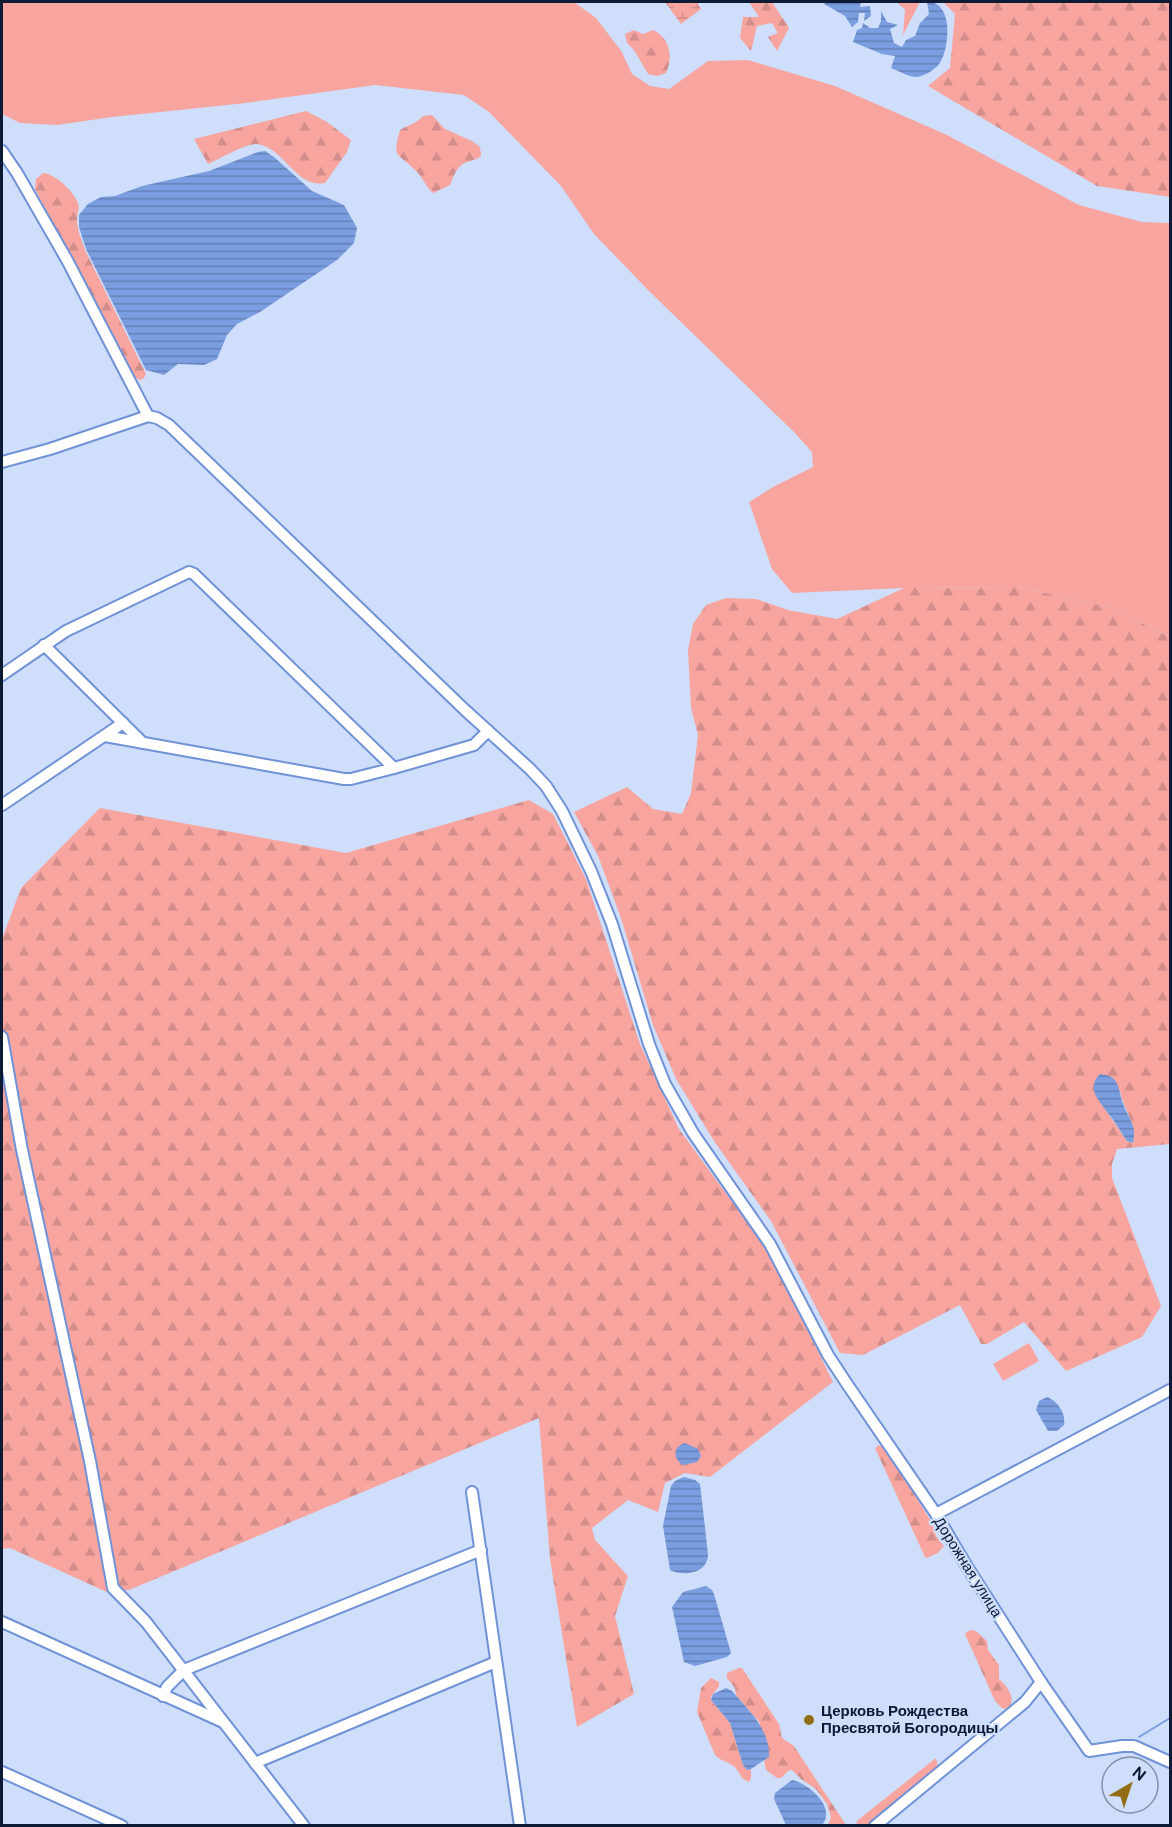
<svg xmlns="http://www.w3.org/2000/svg" width="1172" height="1827" viewBox="0 0 1172 1827" font-family="'DM Sans',sans-serif">
  <style>
    .grass { fill: #f8a5a0 }
    .forest { fill: url(#forest-firs); fill-rule: evenodd }
    .wetland { fill: url(#wetland-marsh) }
    .water { fill: url(#water-rules) }
    .lines { fill: none; stroke-linecap: round; stroke-linejoin: round }
    .stream { stroke: #7b9ee1; stroke-width: 2 }
    .minor-casing { stroke: #7092d6; stroke-width: 14 }
    .minor { stroke: #fff; stroke-width: 10 }
    .poi-dot { fill: #926d14; stroke: #cedefb; stroke-width: 2 }
    .labels { text-anchor: middle; dominant-baseline: central; stroke-width: 4.5; stroke-linejoin: round; paint-order: stroke }
    .street-label { font-size: 15px; fill: #0d1a34; stroke: #cedefb }
    .poi-label { font-size: 15px; font-weight: bold; fill: #0d1a34; stroke: #cedefb; text-anchor: start }
  </style>
  <defs>
    <pattern id="forest-firs" width="22" height="20" patternUnits="userSpaceOnUse" patternTransform="scale(1.5)"><rect width="22" height="20" fill="#f8a5a0"/><path d="M5 1l3.5 6h-7zM16 11l3.5 6h-7z" fill="#d38d8a"/></pattern>
    <pattern id="wetland-marsh" width="20" height="14" patternUnits="userSpaceOnUse" patternTransform="scale(1.5)"><rect width="20" height="14" fill="#f8a5a0"/><path d="M1 5h8M5 5V1M11 12h8M15 12V8" fill="none" stroke="#d38d8a"/></pattern>
    <pattern id="water-rules" width="6" height="5" patternUnits="userSpaceOnUse" patternTransform="scale(1.5)"><rect width="6" height="5" fill="#7b9ee1"/><path d="M0 2.5h6" fill="none" stroke="#6380b7"/></pattern>
  </defs>
  <rect width="100%" height="100%" fill="#cedefb"/>
  <g class="grass">
    <polygon points="2,2 574,2 596,18 622,52 632,74 650,86 669,89 708,61 748,60 835,86 947,135 1079,205 1142,222 1170,223 1170,637 1109,607 1017,587 905,588 792,593 772,569 749,502 773,487 813,467 812,452 794,432 649,291 594,234 561,186 489,112 464,95 375,85 237,104 112,117 57,125 20,123 2,114"/>
    <polygon points="1029,1343 1039,1361 1003,1381 993,1364"/>
  </g>
  <g class="forest">
    <polygon points="749,2 772,2 789,28 777,51 768,37 778,33 772,23 757,26 751,51 740,38 743,17 759,17"/>
    <polygon points="897,2 920,2 903,35 905,10"/>
    <polygon points="943,2 1170,2 1170,197 1097,186 928,86 950,68 955,14"/>
    <path d="M634 30 643 34 653 30C669 37 674 57 666 73L657 76 648 74 634 50 627 43 625 34Z"/>
    <path d="M306 111 327 122 351 140 347 152 325 183C296 189 284 147 257 144 247 143 219 159 208 164L194 139Z"/>
    <path d="M432 115 445 129 472 141 480 147 481 156C473 162 469 160 463 164 456 168 453 178 450 185L433 193C425 186 423 177 415 170 397 152 392 159 400 130 408 125 416 124 423 116Z"/>
    <path d="M43 173C56 174 73 191 78 203 80 210 76 216 77 222 78 232 82 241 85 250L146 374 144 378 140 380 133 377 35 189 36 179Z"/>
    <path d="M1017 587 1109 607 1170 637V1144L1117 1149 1112 1164V1178L1161 1306 1142 1337 1066 1371 1024 1322 987 1344H981L960 1305 863 1355 840 1353 771 1221 714 1141 676 1079 653 1025 621 918 598 856 574 812 627 787 653 809 682 814 691 793 698 735 691 708 688 650 693 624 706 605 726 598 756 599 788 610 837 619 904 588ZM1120 1090C1122 1109 1138 1123 1133 1143L1127 1141 1107 1112Z"/>
    <polygon points="529,800 553,814 586,879 640,1044 679,1129 771,1255 833,1382 710,1477 685,1473 665,1483 658,1512 628,1500 592,1528 595,1540 628,1576 615,1616 634,1694 577,1727 550,1559 539,1418 129,1590 109,1593 10,1548 2,1549 2,939 21,888 100,808 346,853"/>
    <polygon points="879,1445 887,1450 932,1523 936,1536 944,1546 938,1553 927,1558 925,1557 875,1448"/>
    <path d="M973 1630 977 1632 987 1641 988 1650 999 1665V1679C1007 1686 1015 1696 1010 1706L1006 1709 1002 1708 995 1701 965 1634 968 1631Z"/>
    <polygon points="739,1668 742,1668 779,1724 782,1738 794,1746 846,1825 828,1825 831,1817 827,1804 816,1789 801,1779 792,1770 788,1771 781,1778 777,1778 766,1770 764,1761 769,1756 759,1722 736,1695 735,1688 727,1678 727,1673"/>
    <path d="M711 1678 719 1682V1686L711 1697V1700L730 1723 743 1765 747 1770 751 1769V1778L749 1782C739 1779 740 1770 732 1765 726 1761 721 1761 715 1755L697 1712 701 1688Z"/>
    <polygon points="936,1758 938,1767 867,1825 858,1825 856,1822 858,1820"/>
  </g>
  <polygon class="wetland" points="665,2 697,2 701,9 681,24"/>
  <g class="water">
    <polygon points="826,2 861,2 860,7 870,6 871,16 864,21 865,13 859,13 858,22 852,27 845,16 824,4"/>
    <path d="M927 2C953 1 950 45 941 61 938 68 926 75 918 77 910 78 899 71 891 68L895 56 882 54 853 42 857 30 862 28 863 23 870 28H878L881 21V11L887 22 898 25 890 29 894 43 902 47 906 40 915 36 920 23 929 14Z"/>
    <polygon points="265,151 274,157 312,191 344,205 357,228 354,243 337,260 260,312 237,324 227,335 217,359 204,365 178,364 164,375 146,370 86,249 79,227 79,215 88,204 101,197 115,196 142,186 209,171 258,152"/>
    <path d="M1100 1074C1122 1076 1117 1090 1124 1106 1130 1121 1137 1126 1133 1143L1127 1141C1120 1131 1115 1121 1107 1112 1098 1099 1086 1088 1100 1074Z"/>
    <path d="M1047 1397C1058 1401 1066 1414 1064 1425L1057 1431H1048L1036 1410 1039 1401Z"/>
    <path d="M685 1443 698 1449 701 1456 697 1462 683 1465C673 1459 672 1447 685 1443Z"/>
    <path d="M684 1477 695 1480 700 1484 708 1554C708 1573 685 1577 670 1570L663 1526 671 1486 675 1481Z"/>
    <polygon points="706,1586 712,1590 714,1594 731,1653 727,1657 695,1666 684,1662 672,1607 683,1592"/>
    <path d="M726 1688 732 1691C749 1711 770 1729 769 1757L751 1769 747 1770 743 1765 730 1723 711 1700 713 1694Z"/>
    <path d="M792 1780C808 1783 837 1808 822 1825H786L774 1799 775 1793Z"/>
  </g>
  <g class="lines">
    <polyline class="stream" points="1139,1737 1170,1718"/>
    <defs>
      <g id="minor">
        <polyline points="2,151 17,173 67,260 148,416"/>
        <polyline points="2,462 50,449 148,416 157,418 169,425 465,710 530,769 546,786 562,811 591,871 612,924 649,1044 665,1084 693,1133 770,1244 828,1355 847,1384 936,1514 966,1565 1041,1682 1089,1751 1122,1746 1134,1746 1170,1762"/>
        <polyline points="44,645 143,743"/>
        <polyline points="2,675 66,631 189,572 194,574 394,768 351,779 344,779 105,736"/>
        <polyline points="394,768 474,745 488,731"/>
        <polyline points="2,805 123,723"/>
        <polyline points="2,1037 22,1150 90,1461 113,1588 146,1622 304,1826"/>
        <polyline points="472,1492 520,1826"/>
        <polyline points="936,1514 1170,1390"/>
        <polyline points="2,1622 223,1722"/>
        <polyline points="163,1696 167,1687 184,1670 481,1550"/>
        <polyline points="255,1763 496,1662"/>
        <polyline points="2,1772 122,1826"/>
        <polyline points="875,1826 1025,1702 1041,1682"/>
      </g>
    </defs>
    <use href="#minor" class="minor-casing"/>
    <use href="#minor" class="minor"/>
  </g>
  <circle class="poi-dot" cx="809" cy="1720" r="6"/>
  <g class="labels">
    <g class="street-label">
      <text transform="translate(968 1567) rotate(58)">Дорожная улица</text>
    </g>
    <g class="poi-label">
      <text x="821" y="1711">Церковь Рождества<tspan x="821" dy="17">Пресвятой Богородицы</tspan></text>
    </g>
  </g>
  <rect width="1172" height="1827" fill="none" stroke="#0d1a34" stroke-width="6"/>
  <g transform="translate(1130 1785) rotate(39)"><circle r="28" fill="#cedefb" stroke="#8190ab" stroke-width="1.5"/>
  <path d="M0-4.5L10 22L0 15L-10 22Z" fill="#926d14"/>
  <text y="-9" font-size="16" font-weight="bold" text-anchor="middle" fill="#0d1a34">N</text>
  </g>
</svg>
